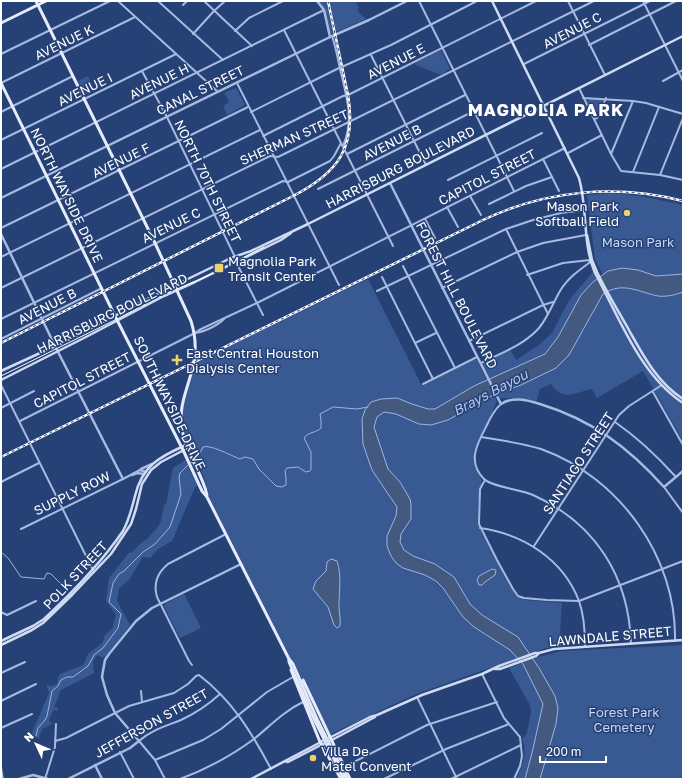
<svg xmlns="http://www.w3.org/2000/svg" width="684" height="780" viewBox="0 0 684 780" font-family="'Golos Text',sans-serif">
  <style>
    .green { fill: #395993 }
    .water { fill: #44597f; stroke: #9bb5e2 }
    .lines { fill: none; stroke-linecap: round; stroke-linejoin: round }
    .stream { stroke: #9bb5e2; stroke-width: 1 }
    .minor { stroke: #a6bbe2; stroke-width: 2 }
    .tertiary { stroke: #a6bbe2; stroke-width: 2.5 }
    .secondary { stroke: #cfdbf3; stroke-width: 2.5 }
    .primary { stroke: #e5ebfb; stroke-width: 3 }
    .tram { stroke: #fff; stroke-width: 1 }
    .rail-casing { stroke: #fff; stroke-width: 2.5 }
    .rail { stroke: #264175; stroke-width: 1; stroke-dasharray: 3; stroke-linecap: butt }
    .secondary-bridge { stroke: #cfdbf3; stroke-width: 2.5 }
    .poi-dot { fill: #ead26c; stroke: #264175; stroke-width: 1.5 }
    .labels { text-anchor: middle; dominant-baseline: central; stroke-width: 3; stroke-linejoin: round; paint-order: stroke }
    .street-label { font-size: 13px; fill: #fff; stroke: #264175 }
    .poi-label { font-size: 13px; fill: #fff; stroke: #264175; text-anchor: start }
    .park-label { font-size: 13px; fill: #c8d7f2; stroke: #264175 }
    .water-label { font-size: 14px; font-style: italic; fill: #b1c6ea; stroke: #264175 }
    .district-label { font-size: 17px; font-weight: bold; letter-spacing: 1px; fill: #fff; stroke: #264175 }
  </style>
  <rect width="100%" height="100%" fill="#264175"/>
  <g class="green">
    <polygon points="317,1 327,1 334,33 330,33 325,13"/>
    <polygon points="329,1 356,1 359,8 357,9 359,13 366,19 336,32"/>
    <polygon points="441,50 450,69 441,75 416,65 415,63"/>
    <polygon points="88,76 95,90 85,95 78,81"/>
    <polygon points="236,88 245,105 227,115 223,106 229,102 224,93"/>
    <polygon points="589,99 602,100 602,102 596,115 594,115 587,102"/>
    <path d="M611 193 641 196 683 205V441L643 371 597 398 592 389C576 392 563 403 551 384L540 389 536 402 519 398H500L482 366 483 363 510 349 516 360 539 345 552 333 569 300 593 272 603 294 610 290 595 259 587 195Z"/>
    <path d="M368 279 422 386 474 359 477 360 497 401 474 453 475 467 482 481 478 504V525L509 585 517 596 525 600 562 603 560 633 569 639V645L546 648 414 695 331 734 328 732 210 499C208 490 205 480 201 470 193 453 183 438 182 419 182 400 191 380 196 362Z"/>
    <polygon points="185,460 198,486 195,487 172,541 158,549 150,558 143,557 129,580 119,588 117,601 130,625 104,658 97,655 93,662 94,673 61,690 54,708 57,707 58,710 56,711 54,709 49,720 52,724 42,729 39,738 31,735 49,693 46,685 52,686 57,684 58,677 60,674 81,666 84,664 88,654 102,643 105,635 112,629 116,615 106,601 109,578 129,553 132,552 139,545 148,538 158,527 161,521 164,505 166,504 173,468"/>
    <polygon points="184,594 201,628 180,638 164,606 165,604"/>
    <path d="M683 645V779H516C522 767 528 753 522 740L527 733 531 712 530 705 509 668 539 657 561 651Z"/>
  </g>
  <g class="water">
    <path d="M622 268 638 270 656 276 683 274V292C675 295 666 297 658 296 638 292 623 281 603 294L569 355 556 368 521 385 489 397 448 420 431 425 419 424 396 414 384 412 377 417 374 427 388 469 400 482 410 499 411 504V519L401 534 400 542 404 550 413 556 435 564 454 577 470 604 482 615 518 637 539 668 555 696 558 708 556 724 540 779H525L532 753 543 704 523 664 510 650 474 627 463 617 443 588 436 581 425 575 403 568 396 563 391 556 387 546V536L396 516 397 507 372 470 363 444 362 419 365 410 371 402 381 399 397 398 412 404 428 409H435L474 386 545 354 558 337 581 295 593 282 608 271Z"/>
    <path d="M331 559 337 561C342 576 339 591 339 606 339 613 341 619 340 626L337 628 334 625 328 607 313 589 316 581 326 571 327 562Z"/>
    <polygon points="492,569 496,570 495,575 485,582 482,585 479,585 477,580 479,576"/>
  </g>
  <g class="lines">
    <g class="stream">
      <path d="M191 463 198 457 203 447C210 444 232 456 240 459L245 457 253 459 259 469 276 486 282 487 286 485V478L285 471 287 468 298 467 306 472 310 471 311 469V452L304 438C308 432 316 433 321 428V420L320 414 333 407 357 409 368 407"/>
      <polyline points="1,552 8,558 21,577 44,579 47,573 51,574 60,583 69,586"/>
      <polyline points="36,736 38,728 45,720 47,716 52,691 58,686 61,680 67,677 73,677 88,666 94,655 103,648 118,628 121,614 109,602 113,583 119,574 124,571 143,552 155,544 170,527 181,494 179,477 180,473 188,465"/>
    </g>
    <g class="minor">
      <polyline points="118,1 218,92"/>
      <polyline points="158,1 223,60"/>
      <polyline points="204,1 252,46"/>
      <polyline points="419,1 514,191"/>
      <polyline points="568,1 605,75"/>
      <polyline points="643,1 683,81"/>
      <polyline points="183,5 187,1"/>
      <polyline points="284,30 393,246"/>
      <polyline points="235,31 249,18 283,1"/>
      <polyline points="193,34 214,11 225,1"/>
      <path d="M332 36C336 48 338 60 341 73 347 98 354 121 343 146"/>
      <polyline points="589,45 676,1"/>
      <polyline points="1,54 110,1"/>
      <polyline points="371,55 426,165"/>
      <polyline points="524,64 650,1"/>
      <polyline points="142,71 167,117 235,257"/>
      <polyline points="663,81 683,70"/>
      <polyline points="1,83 135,17"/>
      <polyline points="237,83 339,285"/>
      <polyline points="579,88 611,154 621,171 660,175 683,180"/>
      <polyline points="583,98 633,101 646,103 683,114"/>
      <polyline points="1,112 73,76"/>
      <polyline points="251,112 337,69 391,45 477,1"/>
      <polyline points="594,119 597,118 606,98"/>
      <polyline points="263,136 343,96 348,95 536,1"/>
      <polyline points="1,140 176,54"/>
      <polyline points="568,153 602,135"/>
      <polyline points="347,154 465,95"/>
      <polyline points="611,154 633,101"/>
      <polyline points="543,159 559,191"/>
      <polyline points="1,169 324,10"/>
      <polyline points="633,172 659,107"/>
      <polyline points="660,175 683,118"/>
      <polyline points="448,180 542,133"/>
      <polyline points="318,189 474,111"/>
      <polyline points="470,196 481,215"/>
      <polyline points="489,204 526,186 552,177"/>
      <polyline points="447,207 458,227"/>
      <polyline points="425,219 435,238"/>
      <polyline points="1,228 248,107"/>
      <polyline points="506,229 548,314"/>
      <polyline points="1,257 260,130"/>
      <polyline points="236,262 263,315"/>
      <polyline points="403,266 455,368"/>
      <polyline points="527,275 563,263 590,260"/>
      <polyline points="382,277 433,379"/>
      <polyline points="1,288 270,156 278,157 594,1"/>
      <polyline points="442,288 517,252 543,243 586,235"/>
      <polyline points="377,291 506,229 533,220 561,213 585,210"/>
      <polyline points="1,319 283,181 288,182 330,161 334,156 341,143"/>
      <polyline points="195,333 199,330 257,303 565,148"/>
      <polyline points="1,339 102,288"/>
      <polyline points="469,341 543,305 553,302"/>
      <polyline points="415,343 436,333"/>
      <path d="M481 363C501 353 524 345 539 328 548 317 553 303 560 291 567 279 578 271 589 263L590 260"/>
      <polyline points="423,384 477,357"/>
      <polyline points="1,385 93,570"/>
      <polyline points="653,392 683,445"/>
      <path d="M501 404C494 410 490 418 486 427 477 444 467 462 484 479 492 487 520 489 533 495 595 523 629 576 631 644"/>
      <polyline points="1,408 34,391"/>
      <path d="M20 421 195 333C204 332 217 326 224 319"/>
      <path d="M615 422C638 438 657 456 676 477"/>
      <path d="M481 437C501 440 521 443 541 449 619 477 677 557 675 641"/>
      <polyline points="485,480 480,489 479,524 497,560 513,589 518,596 524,598 547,600 579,601 683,561"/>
      <polyline points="1,482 39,463"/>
      <polyline points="664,487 683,513"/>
      <path d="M480 528C523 534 563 559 579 601 584 615 585 631 585 646"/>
      <polyline points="21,529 123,479"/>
      <polyline points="534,546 619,415 629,406 662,385"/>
      <polyline points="1,612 7,615 36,601"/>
      <path d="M192 665 189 661 157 597C153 583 157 573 168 564L226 534"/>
      <polyline points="1,673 25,662"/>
      <polyline points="482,674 504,718 520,737 522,756 520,766 514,779"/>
      <polyline points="141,691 142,702"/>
      <polyline points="417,697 457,779"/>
      <polyline points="1,701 36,684"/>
      <polyline points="1,728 32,714"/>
      <path d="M55 741 66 738 129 706 174 693 188 684 196 676 199 675C232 700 252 733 271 769"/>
      <polyline points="120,752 134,779"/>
      <polyline points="155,760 203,740 221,729 267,692 293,677"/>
      <polyline points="344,767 427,725 497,702"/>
      <polyline points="1,768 3,779"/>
      <polyline points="45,779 55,747 56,724"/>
      <path d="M165 779 155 760 139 741C151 730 166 726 181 720 196 713 208 705 220 694"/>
      <path d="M180 779C207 769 231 756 254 739 270 726 284 711 303 702"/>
      <polyline points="384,779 446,749 509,724"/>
      <polyline points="451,779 521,745"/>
    </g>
    <g class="tertiary">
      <polyline points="317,1 324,10 330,37"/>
      <path d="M390 183 501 404C513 396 527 400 540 404 592 420 628 447 664 487L683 471"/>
      <polyline points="1,198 330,37 369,20 407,1"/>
      <polyline points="1,234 55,346 123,479 140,470 146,472"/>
      <polyline points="141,469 152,464"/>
      <polyline points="132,475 137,473 144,474"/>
      <polyline points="95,765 102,779"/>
      <polyline points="19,779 33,775 48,779"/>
      <polyline points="68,779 130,748 139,741 115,713 107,695 102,677 103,671 105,660 109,654 136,621 152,608 241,564"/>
    </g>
    <g class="secondary">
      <path d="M492 1 579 178C588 210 582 243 595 273 619 317 640 375 683 403"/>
      <path d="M587 235 592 260 597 272C607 293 619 312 630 332 644 357 658 383 683 399"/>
      <polyline points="1,371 64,342 163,291 231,258 251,251 308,224 683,36"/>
      <polyline points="1,380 86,337 164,296 195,282 281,240 291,233"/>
      <path d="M1 641 33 626 44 619C73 592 101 563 123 531 129 520 132 508 135 496 142 466 159 457 186 445"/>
      <polyline points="1,645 32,630 43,623 72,595 111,554 131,524 136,509 142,484 151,470 161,462 184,450"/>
      <polyline points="495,669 500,669 536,656 539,653 554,649 683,640"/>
      <polyline points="329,738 370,717 377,715 422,695 482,674 499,666 535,653 539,653"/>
      <polyline points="330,741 375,717"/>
      <polyline points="285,761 288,762 323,744"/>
      <polyline points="251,779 321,742"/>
    </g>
    <g class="primary">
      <path d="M36 1 155 243 191 321C196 337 197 353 192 370 187 390 178 408 182 429 185 453 202 472 207 495"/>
      <polyline points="1,23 46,1"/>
      <polyline points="1,83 115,316 183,450 202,491 207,497 289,659 293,664 317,719 347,779"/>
      <polyline points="289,659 289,662 314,719 344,779"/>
      <polyline points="291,670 320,742 341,779"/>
      <polyline points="303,680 350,779"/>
    </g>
    <polyline class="tram" points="1,376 117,319 167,293 201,279 264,247"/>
    <defs>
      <g id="rail">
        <path d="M1 343 293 196C338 173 357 147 348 95L328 1"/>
        <path d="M1 457 483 220C546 190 615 184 683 201"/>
      </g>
    </defs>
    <use href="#rail" class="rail-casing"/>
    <use href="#rail" class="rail"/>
    <g class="secondary-bridge">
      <polyline points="322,741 328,738"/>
      <polyline points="323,744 330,741"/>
    </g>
  </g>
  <g class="poi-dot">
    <circle cx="627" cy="213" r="4"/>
    <rect x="214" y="263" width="10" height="10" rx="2"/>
    <path d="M175 354h4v4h4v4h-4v4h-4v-4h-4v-4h4z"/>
    <circle cx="313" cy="758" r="4"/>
  </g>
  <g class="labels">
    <g class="street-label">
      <text transform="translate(572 30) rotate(-27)">AVENUE C</text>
      <text transform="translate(64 42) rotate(-26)">AVENUE K</text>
      <text transform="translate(396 61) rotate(-27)">AVENUE E</text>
      <text transform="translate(159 81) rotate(-26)">AVENUE H</text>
      <text transform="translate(85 89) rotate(-26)">AVENUE I</text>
      <text transform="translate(200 90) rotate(-26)">CANAL STREET</text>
      <text transform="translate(294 137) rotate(-24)">SHERMAN STREET</text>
      <text transform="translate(392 142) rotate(-27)">AVENUE B</text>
      <text transform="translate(121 160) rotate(-26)">AVENUE F</text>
      <text transform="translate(400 167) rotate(-27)">HARRISBURG BOULEVARD</text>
      <text transform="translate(487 177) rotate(-27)">CAPITOL STREET</text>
      <text transform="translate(208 181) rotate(64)">NORTH 70TH STREET</text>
      <text transform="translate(67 195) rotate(64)">NORTH WAYSIDE DRIVE</text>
      <text transform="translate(171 225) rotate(-26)">AVENUE C</text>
      <text transform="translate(457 295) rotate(63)">FOREST HILL BOULEVARD</text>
      <text transform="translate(47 306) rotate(-27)">AVENUE B</text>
      <text transform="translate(112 313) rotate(-26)">HARRISBURG BOULEVARD</text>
      <text transform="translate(82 380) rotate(-27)">CAPITOL STREET</text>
      <text transform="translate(170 403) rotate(64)">SOUTH WAYSIDE DRIVE</text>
      <text transform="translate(578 463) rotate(-57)">SANTIAGO STREET</text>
      <text transform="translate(72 493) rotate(-26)">SUPPLY ROW</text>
      <text transform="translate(75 575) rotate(-47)">POLK STREET</text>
      <text transform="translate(610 636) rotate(-5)">LAWNDALE STREET</text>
      <text transform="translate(151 723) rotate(-29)">JEFFERSON STREET</text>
    </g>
    <g class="poi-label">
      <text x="619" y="206" text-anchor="end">Mason Park<tspan x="619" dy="15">Softball Field</tspan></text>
      <text x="228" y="261">Magnolia Park<tspan x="228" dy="15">Transit Center</tspan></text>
      <text x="186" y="353">East Central Houston<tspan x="186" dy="15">Dialysis Center</tspan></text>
      <text x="321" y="751">Villa De<tspan x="321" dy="15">Matel Convent</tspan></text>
    </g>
    <g class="park-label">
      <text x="638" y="242">Mason Park</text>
      <text x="624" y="712">Forest Park<tspan x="624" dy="15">Cemetery</tspan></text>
    </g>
    <g class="water-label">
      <text transform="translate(490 392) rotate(-28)">Brays Bayou</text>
    </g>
    <g class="district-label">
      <text x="546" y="109">MAGNOLIA PARK</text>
    </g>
  </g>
  <rect width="684" height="780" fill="none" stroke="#ffffff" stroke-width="4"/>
  <g transform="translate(36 744) rotate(314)" stroke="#264175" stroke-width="3" paint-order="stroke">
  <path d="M0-3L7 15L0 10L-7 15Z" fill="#ffffff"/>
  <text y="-6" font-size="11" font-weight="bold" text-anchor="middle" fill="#ffffff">N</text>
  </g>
  <path d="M540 756v6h66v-6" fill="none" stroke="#ffffff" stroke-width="2"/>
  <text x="546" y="756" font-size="12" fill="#ffffff" stroke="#264175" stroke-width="3" paint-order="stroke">200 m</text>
</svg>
